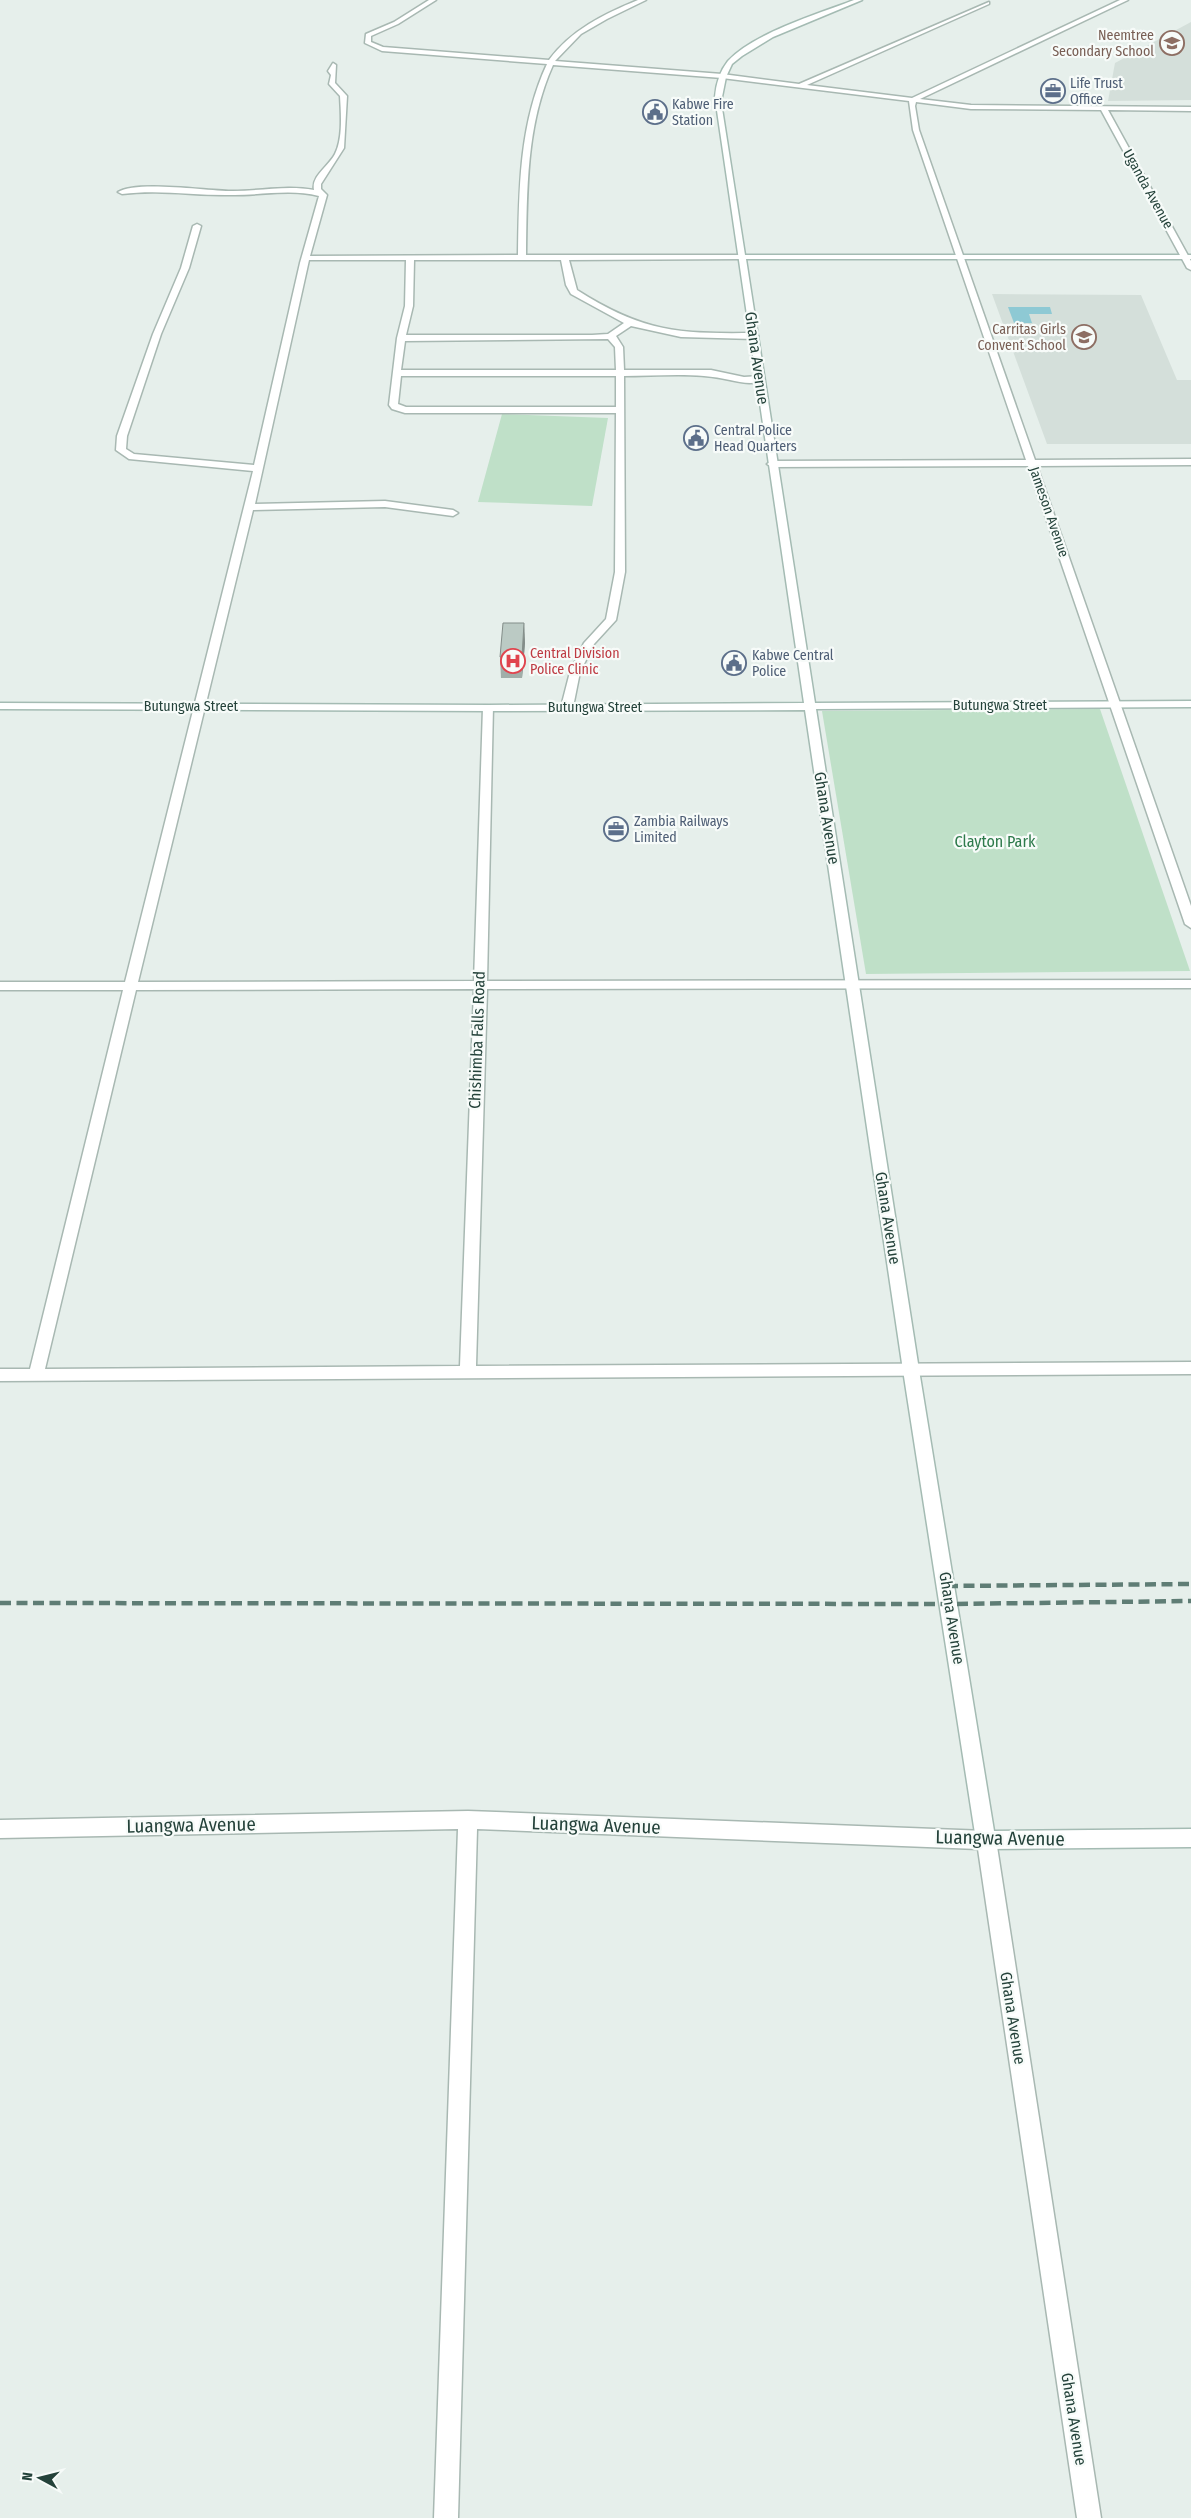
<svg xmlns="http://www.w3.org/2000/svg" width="1191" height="2518" viewBox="0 0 1191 2518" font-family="'Fira Sans Condensed',sans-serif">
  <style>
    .built { fill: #d4dfda }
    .green { fill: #bfe0c8 }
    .water { fill: #8ec9d4 }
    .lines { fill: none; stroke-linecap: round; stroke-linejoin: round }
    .street-casing { stroke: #a8b8b2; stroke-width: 3 }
    .secondary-casing { stroke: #a4bbb3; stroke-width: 3 }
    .street { fill: #fff; fill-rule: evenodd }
    .secondary { fill: #fff; fill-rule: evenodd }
    .rail { stroke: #5f7d75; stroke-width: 4.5; stroke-dasharray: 11 5.5; stroke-linecap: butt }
    .wall { fill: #a1aea9 }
    .shaded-wall { fill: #838d89 }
    .building { fill: #bbcac4; stroke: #838d89 }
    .labels { text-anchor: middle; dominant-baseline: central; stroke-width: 4.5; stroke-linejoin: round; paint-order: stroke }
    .far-education-label { font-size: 14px; fill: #785e54; stroke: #f7fbf9; text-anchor: end }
    .far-service-label { font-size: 14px; fill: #4e5e75; stroke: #f7fbf9; text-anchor: start }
    .far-street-label { font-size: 14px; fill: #24423a; stroke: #f7fbf9 }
    .far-health-label { font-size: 14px; fill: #be3a42; stroke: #f7fbf9; text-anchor: start }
    .street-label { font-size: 16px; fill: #24423a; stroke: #f7fbf9 }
    .park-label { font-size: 16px; fill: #2d7a4b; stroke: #f7fbf9 }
    .near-street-label { font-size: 19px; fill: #24423a; stroke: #f7fbf9 }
  </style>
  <rect width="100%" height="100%" fill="#e6efeb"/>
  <g class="built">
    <polygon points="1191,22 1191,100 1108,101 1115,63"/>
    <polygon points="992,294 1141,295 1177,380 1191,380 1191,444 1047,444"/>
  </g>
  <g class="green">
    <polygon points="502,414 608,418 592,506 478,502"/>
    <polygon points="1100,709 1190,971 866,974 822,711"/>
  </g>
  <polygon class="water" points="1008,307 1050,307 1052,314 1029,314 1032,323 1014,323"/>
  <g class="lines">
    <defs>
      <g id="street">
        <path d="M429 0H436L398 24 371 36V42L383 47 549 60C571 30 604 14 638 0H646L607 19 581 34 555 61 722 74 799 84 989 2V4L807 85 912 98 1120 0H1128L920 99 971 105 1191 107V111L1108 110 1191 261V270L1187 268 1101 110 971 109 916 102 915 106 919 130 1035 460 1191 459V465L1037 466 1191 906V928L1185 924 1028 466 772 467 767 464 772 461 1026 460 913 130 909 101 722 78 553 65C526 125 527 190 526 255H745V259H742L569 260 577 290C643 332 678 334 754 333L758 336 754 339 681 337 631 326 616 336 623 347 624 370H711L744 377 760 376 764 379C756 386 740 382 730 380 696 372 659 376 624 376L625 572 616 620 594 644 580 672 573 707 567 710 563 709 561 707 570 672 584 643 606 619 615 572 616 413H405L392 409 389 405 397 338 405 306 406 260H309L255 504 385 501 453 510 458 513 453 516 385 507 253 510 138 982 474 981 483 708 485 706H493L487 981 1191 980V988L487 989 476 1366 1191 1362V1374L0 1381V1369H30L123 990H0V982H125L253 471 129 459 116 450 117 436 153 334 181 268 193 226 197 224 201 226 189 268 161 334 127 436 126 449 134 454 254 465 300 263 319 196C291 189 263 195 234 195 196 196 160 189 122 194L118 192C136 180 208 191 233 191 261 191 287 185 314 190 311 176 329 166 335 154 343 138 341 114 340 96L329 84 331 75 328 71 333 63 336 65 335 83 347 96 344 148 321 184V189L327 195 310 256 518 255C519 190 519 124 547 64L382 51 365 43 366 34 394 22ZM414 260H561L566 285 571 294 624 323 608 334 592 335H406L413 306ZM608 339 615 347 616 370H401L405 341ZM401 376H616V407H406L398 404ZM474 989 460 1366 45 1369 136 990Z"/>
        <polygon points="468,1811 986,1831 993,1834 996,1840 1101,2518 1077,2518 978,1849 477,1829 458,2518 434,2518 458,1829 0,1838 0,1820"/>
      </g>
      <path id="secondary" d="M854 0H862L773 37 742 56 732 64 726 77 721 102 745 255H1191V259H746L815 703 1191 701V707L816 709 919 1370 994 1831 1191 1829V1847L986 1849 979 1846 976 1840 903 1370 805 710 489 711 0 709V703L489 705 804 703 715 97C716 84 720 71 728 61 754 33 818 14 854 0Z"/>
    </defs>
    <use href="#street" class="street-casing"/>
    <use href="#secondary" class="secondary-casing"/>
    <use href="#street" class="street"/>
    <use href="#secondary" class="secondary"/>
    <g class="rail">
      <polyline points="947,1586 1191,1584"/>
      <polyline points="0,1603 950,1604 1191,1601"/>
    </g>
  </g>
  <polygon class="wall" points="524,623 525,643 522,678 501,678 500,657"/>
  <polygon class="shaded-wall" points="524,623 525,643 522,678 522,657"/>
  <polygon class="building" points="503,623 524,623 522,657 500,657"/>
  <defs>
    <symbol id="school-ring" viewBox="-11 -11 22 22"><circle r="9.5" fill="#f7fbf9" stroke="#8d6e63" stroke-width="1.5"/><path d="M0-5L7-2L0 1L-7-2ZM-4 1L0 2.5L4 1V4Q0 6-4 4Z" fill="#8d6e63"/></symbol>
    <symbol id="office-ring" viewBox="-11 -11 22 22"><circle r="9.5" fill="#f7fbf9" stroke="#5c6f8a" stroke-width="1.5"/><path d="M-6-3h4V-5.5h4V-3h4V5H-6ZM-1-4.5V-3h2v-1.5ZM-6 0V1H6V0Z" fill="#5c6f8a"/></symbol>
    <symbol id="civic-ring" viewBox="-11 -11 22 22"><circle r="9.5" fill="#f7fbf9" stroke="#5c6f8a" stroke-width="1.5"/><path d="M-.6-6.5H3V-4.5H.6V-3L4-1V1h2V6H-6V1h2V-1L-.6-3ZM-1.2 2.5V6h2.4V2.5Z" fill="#5c6f8a"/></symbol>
    <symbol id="hospital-ring" viewBox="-11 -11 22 22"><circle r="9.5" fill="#f7fbf9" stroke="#e0444e" stroke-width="1.5"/><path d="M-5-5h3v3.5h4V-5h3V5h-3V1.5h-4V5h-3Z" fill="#e0444e"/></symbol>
  </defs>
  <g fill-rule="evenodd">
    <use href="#school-ring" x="1158" y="29" width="28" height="28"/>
    <use href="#office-ring" x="1039" y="77" width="28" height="28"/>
    <use href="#civic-ring" x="641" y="98" width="28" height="28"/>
    <use href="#school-ring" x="1070" y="323" width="28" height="28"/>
    <use href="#civic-ring" x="682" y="424" width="28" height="28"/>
    <use href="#hospital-ring" x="499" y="647" width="28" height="28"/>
    <use href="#civic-ring" x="720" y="649" width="28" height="28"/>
    <use href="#office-ring" x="602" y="815" width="28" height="28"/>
  </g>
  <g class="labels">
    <g class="far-education-label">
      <text x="1154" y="35">Neemtree<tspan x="1154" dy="16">Secondary School</tspan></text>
      <text x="1066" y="329">Carritas Girls<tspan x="1066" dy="16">Convent School</tspan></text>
    </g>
    <g class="far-service-label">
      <text x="1070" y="83">Life Trust<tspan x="1070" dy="16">Office</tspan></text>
      <text x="672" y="104">Kabwe Fire<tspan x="672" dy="16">Station</tspan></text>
      <text x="714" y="430">Central Police<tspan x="714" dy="16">Head Quarters</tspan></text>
      <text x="752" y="655">Kabwe Central<tspan x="752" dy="16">Police</tspan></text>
      <text x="634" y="821">Zambia Railways<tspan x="634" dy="16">Limited</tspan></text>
    </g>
    <g class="far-street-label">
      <text transform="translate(1148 189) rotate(61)">Uganda Avenue</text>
      <text transform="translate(1049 512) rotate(71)">Jameson Avenue</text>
      <text x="1000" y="705">Butungwa Street</text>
      <text x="191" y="706">Butungwa Street</text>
      <text x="595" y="707">Butungwa Street</text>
    </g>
    <g class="far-health-label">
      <text x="530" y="653">Central Division<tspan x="530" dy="16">Police Clinic</tspan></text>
    </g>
    <g class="street-label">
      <text transform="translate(757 358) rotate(82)">Ghana Avenue</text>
      <text transform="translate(827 818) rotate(81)">Ghana Avenue</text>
      <text transform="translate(477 1040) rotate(-88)">Chishimba Falls Road</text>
      <text transform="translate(888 1218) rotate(81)">Ghana Avenue</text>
      <text transform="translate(952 1618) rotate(81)">Ghana Avenue</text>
      <text transform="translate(1013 2018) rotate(81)">Ghana Avenue</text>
      <text transform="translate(1074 2419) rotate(81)">Ghana Avenue</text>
    </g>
    <g class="park-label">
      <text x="995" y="841">Clayton Park</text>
    </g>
    <g class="near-street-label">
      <text transform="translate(191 1825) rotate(-1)">Luangwa Avenue</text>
      <text transform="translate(596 1825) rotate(2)">Luangwa Avenue</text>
      <text transform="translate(1000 1838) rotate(1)">Luangwa Avenue</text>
    </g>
  </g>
  <g transform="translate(40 2478) rotate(277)" stroke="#f7fbf9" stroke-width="4" paint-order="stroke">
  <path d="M0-4L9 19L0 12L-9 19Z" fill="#24423a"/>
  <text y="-8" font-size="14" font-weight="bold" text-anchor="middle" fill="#24423a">N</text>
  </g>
</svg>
